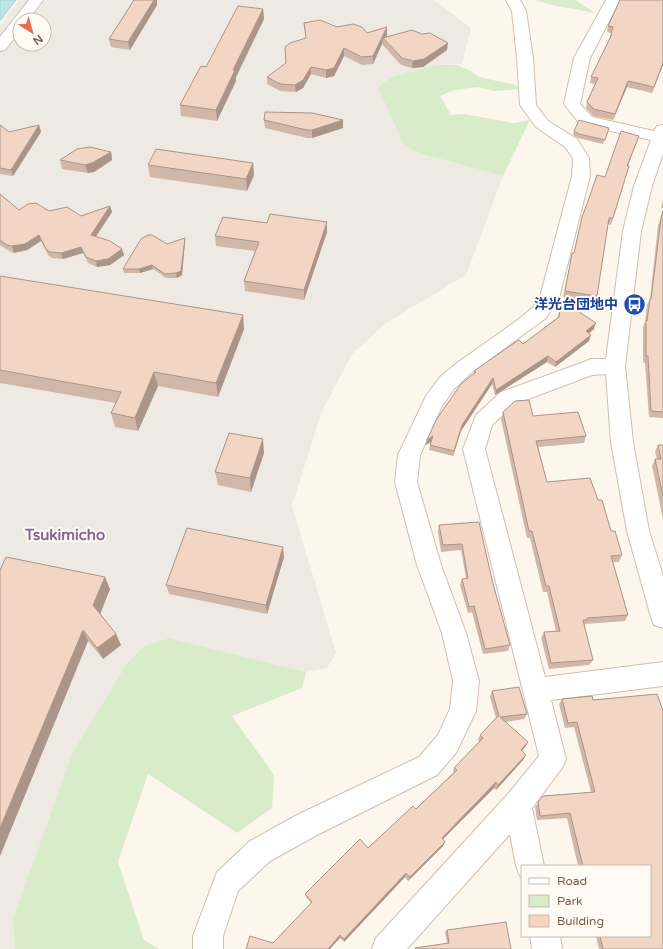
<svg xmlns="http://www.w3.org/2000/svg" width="663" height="949" viewBox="0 0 663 949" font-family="'Varela Round','Noto Sans JP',sans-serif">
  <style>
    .industrial { fill: #efe9e4; fill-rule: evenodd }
    .green { fill: #d8ecc9 }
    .water { fill: #bfe3e8; stroke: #a5d3da }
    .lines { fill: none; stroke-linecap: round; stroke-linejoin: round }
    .minor-casing { stroke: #d1beb0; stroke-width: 2 }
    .minor { fill: #fff; fill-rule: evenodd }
    .wall { fill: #d1b7a8 }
    .shaded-wall { fill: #aa9588 }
    .building { fill: #f3d5c3; stroke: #aa9588 }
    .labels { text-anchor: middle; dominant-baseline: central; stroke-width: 4; stroke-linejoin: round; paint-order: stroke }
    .transit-label { font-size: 14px; font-weight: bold; fill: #164399; stroke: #fffaf3; text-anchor: end }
    .neighbourhood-label { font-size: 15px; font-weight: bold; fill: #846695; stroke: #fffaf3 }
  </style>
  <rect width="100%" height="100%" fill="#fdf6ec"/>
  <path class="industrial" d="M19 0H434L471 28 462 64 436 65 392 77 403 143 412 150 422 154 503 176 466 275 386 323 352 354 321 413 292 506 336 653 327 668 306 672 169 638 144 646 128 662 13 919 15 949H0V25ZM20 20H44V44H20Z"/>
  <g class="green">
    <polygon points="535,0 575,0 595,13 552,5"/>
    <polygon points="436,65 457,65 471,71 479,77 516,85 519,89 494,91 478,87 454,90 440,96 451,115 464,114 514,123 530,120 503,176 422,154 412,150 403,143 378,87 392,77"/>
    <polygon points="169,638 306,672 302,688 232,716 274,775 272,808 237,833 148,774 118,862 144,940 159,949 15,949 13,919 73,752 128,662 144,646"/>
  </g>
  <polygon class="water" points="0,0 16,0 0,21"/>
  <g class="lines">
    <defs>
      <g id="minor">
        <polygon points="29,0 43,0 28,20 20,20 20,31 5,50 0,51 0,37"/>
        <polygon points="506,0 520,0 526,11 533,58 536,105 548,121 577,139 589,158 590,176 559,298 546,318 471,373 454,389 442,406 420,455 417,482 441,565 466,633 479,681 476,711 456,753 437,775 317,835 270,861 238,891 223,936 223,949 193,949 193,936 217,872 250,841 297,815 419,757 438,735 450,709 453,681 442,633 417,565 395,482 398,455 426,396 440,377 457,363 519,319 532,308 540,297 572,176 573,158 565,147 536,127 520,105 517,58 512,11"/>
        <polygon points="606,0 620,0 590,58 580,104 592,117 654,131 657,126 663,125 663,153 652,186 641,231 625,366 633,442 649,531 663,576 663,628 654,625 651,617 627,531 611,442 606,374 592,375 515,404 492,425 485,449 545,677 663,662 663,686 551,700 566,759 562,768 532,808 544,866 522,866 522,877 520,876 516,866 510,834 407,949 372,949 376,938 508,794 539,756 463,449 476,415 501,392 584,362 591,359 606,359 623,231 634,186 651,140 580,124 564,104 574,58"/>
        <polygon points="530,936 560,936 562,949 532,949"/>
      </g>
    </defs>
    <use href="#minor" class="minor-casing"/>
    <use href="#minor" class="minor"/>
  </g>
  <g class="wall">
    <polygon points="134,0 157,0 157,5 130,50 111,47 109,39"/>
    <polygon points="663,0 663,65 652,93 627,87 613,120 593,116 586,108 587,102 595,84 590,83 591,77 609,40 611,33 607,32 608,26"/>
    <polygon points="263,9 264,19 236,77 236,81 217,121 181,116 180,105 206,67"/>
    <polygon points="304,23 337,27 367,33 387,27 387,35 386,37 447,50 423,67 412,68 401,65 382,44 373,64 362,65 344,56 334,76 326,78 311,74 303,88 296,92 280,91 267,84 267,77 286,63 285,47 306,38"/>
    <polygon points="264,120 343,120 343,128 312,138 307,138 265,128"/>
    <polygon points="0,125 9,132 39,125 41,132 13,176 0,174"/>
    <polygon points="574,131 608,132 603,144 578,138 573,135"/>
    <polygon points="637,142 628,166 629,166 611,225 608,224 597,296 595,302 563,297 571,259 572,253 574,253 582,217 605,177"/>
    <polygon points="111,152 112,160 94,172 88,173 62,169 60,160"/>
    <polygon points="148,165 254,175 247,191 150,177"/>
    <polygon points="0,194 19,210 49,211 81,216 110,206 112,212 96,236 122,249 124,255 110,265 97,267 88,263 83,253 63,259 52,258 48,255 41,241 27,250 14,253 9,251 0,245"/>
    <polygon points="663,200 663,208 661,208"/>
    <polygon points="663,209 663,418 649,417 645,363 643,362 643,327 645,322 647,305 650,299 658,226"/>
    <polygon points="327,222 327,232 304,300 245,291 244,281 255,251 216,246 215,236"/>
    <polygon points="185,238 185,242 182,275 177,278 166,278 153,269 140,273 124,273 123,269 167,244"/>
    <polygon points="0,276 244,329 218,397 158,386 138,431 115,427 111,413 116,403 0,383"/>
    <polygon points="561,300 594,329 589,334 589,341 555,367 547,362 495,395 492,384 461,431 453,456 429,450 431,442 426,445 427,440 473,375 474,371 523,344 558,317"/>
    <polygon points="503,412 533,416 586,436 584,443 538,447 547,482 598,500 611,531 622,555 619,562 613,562 628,615 625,621 585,624 584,626 593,660 589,665 549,669 541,638 544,632 556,631 547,592 543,592 530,538 527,538 501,419"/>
    <polygon points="658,445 663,445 663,519 652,466 655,459 657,459 655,452"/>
    <polygon points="264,453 251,492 218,485 215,472"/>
    <polygon points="479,522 492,580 510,645 508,651 483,654 472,612 468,613 460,585 462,579 466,578 461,550 441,552 438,532 439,525"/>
    <polygon points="284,557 267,614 169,594 166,585"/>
    <polygon points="0,570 110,589 100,613 121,645 103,659 88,641 0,856"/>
    <polygon points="492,691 527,714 524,719 506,722 528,742 525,747 522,751 526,755 523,760 496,790 494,788 443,839 445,842 443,846 408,881 405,877 344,942 340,938 273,943 311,903 306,897 305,894 368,848 416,809 453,773 454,768 479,742 478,740 480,735 496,718 490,697"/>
    <polygon points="657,694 663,711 663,949 599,949 596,936 650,936 650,866 578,866 567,818 537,820 535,807 543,796 591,792 574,727 565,728 559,704 562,699 592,696 593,700"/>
    <polygon points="447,930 511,949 415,949 415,948 447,943 445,932"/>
  </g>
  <g class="shaded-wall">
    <polygon points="154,0 157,0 157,5 130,50 128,42"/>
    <polygon points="263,9 264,19 236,77 236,81 217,121 216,110 233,70"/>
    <polygon points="387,27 387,35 385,40 383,38 382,44 373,64 373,56"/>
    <polygon points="448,43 447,50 423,67 412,68 413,61"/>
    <polygon points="344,48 344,56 334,76 326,78 326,70"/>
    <polygon points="663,63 663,65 652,93 654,87"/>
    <polygon points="311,67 311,74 303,88 296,92 295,85"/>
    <polygon points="628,81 627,87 613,120 615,114"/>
    <polygon points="343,120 343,128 312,138 312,130"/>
    <polygon points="39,125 41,132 13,176 11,170"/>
    <polygon points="111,152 112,160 94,172 88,173 85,165"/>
    <polygon points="253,163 254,175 247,191 246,179"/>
    <polygon points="110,206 112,212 93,241 91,235"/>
    <polygon points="327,222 327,232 304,300 304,290"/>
    <polygon points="39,235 41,241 27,250 14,253 12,246"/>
    <polygon points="185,238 185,242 182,275 177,278 176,273"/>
    <polygon points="81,247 83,253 63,259 61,253"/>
    <polygon points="122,249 124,255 110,265 97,267 96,261"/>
    <polygon points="152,265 153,269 140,273 139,269"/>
    <polygon points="243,315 244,329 218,397 216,383"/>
    <polygon points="596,323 594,329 584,337 586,331"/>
    <polygon points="591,335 589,341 555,367 556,362"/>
    <polygon points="548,356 547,362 495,395 496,390"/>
    <polygon points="154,372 158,386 138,431 135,418"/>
    <polygon points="493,378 492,384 461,431 453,456 454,451 462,425"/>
    <polygon points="433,436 432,441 426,445 427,440"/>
    <polygon points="263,439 264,453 251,492 250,478"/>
    <polygon points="283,547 284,557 267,614 266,605"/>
    <polygon points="105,577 110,589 99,617 93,605"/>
    <polygon points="83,630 88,641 0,856 0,828"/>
    <polygon points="116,634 121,645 103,659 97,648"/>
    <polygon points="528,742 525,747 518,756 521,750"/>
    <polygon points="526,755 523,760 496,790 498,785"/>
    <polygon points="496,782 494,788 440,842 442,838"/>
    <polygon points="445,842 443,846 408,881 410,877"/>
    <polygon points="406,873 405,877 344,942 344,939"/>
    <polygon points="340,935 340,938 330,949 328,949"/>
  </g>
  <g class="building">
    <polygon points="134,0 154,0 128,42 109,39"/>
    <polygon points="620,0 663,0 663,63 654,87 628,81 615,114 594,109 587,102 598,78 591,77 612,34 611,33 613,27 608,26"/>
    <polygon points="238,6 263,9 233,70 235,70 216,110 180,105 201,66 206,67"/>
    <polygon points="320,20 337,27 353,24 362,27 367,33 387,27 373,56 362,57 344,48 334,68 326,70 311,67 303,80 295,85 280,84 267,77 286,63 285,47 290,43 306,38 304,23"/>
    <polygon points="412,30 422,34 430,33 448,43 424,59 413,61 402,58 383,38"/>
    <polygon points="265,112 312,113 343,120 312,130 307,130 264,120"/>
    <polygon points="579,120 609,128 605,140 579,134 574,131"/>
    <polygon points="0,125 9,132 39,125 11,170 0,168"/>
    <polygon points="621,131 639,136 627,166 629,166 613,218 609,218 597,296 565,291 572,253 574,253 582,217 588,201 597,175 605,177"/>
    <polygon points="90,147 111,152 92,163 85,165 60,160 77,149"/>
    <polygon points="156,149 253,163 246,179 148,165"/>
    <polygon points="0,194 19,210 28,204 36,203 49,211 67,207 81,216 110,206 91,235 110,241 122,249 108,259 96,261 86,257 81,247 61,253 50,252 46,249 39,235 25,244 12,246 7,245 0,240"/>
    <polygon points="663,211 663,412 651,411 648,356 646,356 646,320 647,321 650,299 651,299 661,219"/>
    <polygon points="270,214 327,222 304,290 244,281 259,242 215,236 223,217 267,223"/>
    <polygon points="148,235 152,235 167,244 185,238 181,271 176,273 165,274 152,265 139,269 123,269 141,239"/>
    <polygon points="0,276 243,315 216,383 154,372 135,418 111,413 121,392 0,370"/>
    <polygon points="561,300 596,323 586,331 591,335 556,362 548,356 496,390 493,378 462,425 454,451 430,445 433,436 427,440 436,420 461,384 476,372 474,371 517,341 519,340 523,344 559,317"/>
    <polygon points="529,400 533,416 578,412 586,436 536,441 547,482 590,478 598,500 602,500 611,531 615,531 622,555 611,556 628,615 587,618 587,620 583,620 593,660 551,663 544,632 560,631 549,586 546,586 532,531 529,531 503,412 515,401"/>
    <polygon points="229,433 263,439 250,478 215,472"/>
    <polygon points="658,445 663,445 663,496 655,459 661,459"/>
    <polygon points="479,522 492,580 510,645 485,649 474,606 469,607 462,579 468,578 462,544 443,545 439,525"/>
    <polygon points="187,528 283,547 266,605 166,585"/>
    <polygon points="6,557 105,577 93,605 116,634 97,648 83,630 0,828 0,570"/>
    <polygon points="519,687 527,714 500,717 528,742 521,750 526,755 498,785 496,782 442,838 445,842 410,877 406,873 344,939 340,935 328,949 246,949 250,936 273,943 312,902 305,894 360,839 368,848 413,806 416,809 457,770 454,768 483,738 480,735 498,716 499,716 492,691"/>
    <polygon points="657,694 663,711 663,949 603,949 600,936 650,936 650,866 583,866 570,813 540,816 538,802 543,796 595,792 577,722 568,723 562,699 592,696 593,700"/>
    <polygon points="506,922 511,949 416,949 415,948 449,943 447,930"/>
  </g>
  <defs>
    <symbol id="bus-disc" viewBox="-11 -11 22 22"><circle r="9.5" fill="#1a4fb4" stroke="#fffaf3"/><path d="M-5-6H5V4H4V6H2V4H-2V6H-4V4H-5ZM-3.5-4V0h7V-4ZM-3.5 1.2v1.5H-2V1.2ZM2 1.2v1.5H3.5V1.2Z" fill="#fff"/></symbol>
  </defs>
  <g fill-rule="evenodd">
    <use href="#bus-disc" x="622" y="292" width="25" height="25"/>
  </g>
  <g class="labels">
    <g class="transit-label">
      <text x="618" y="304">洋光台団地中</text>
    </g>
    <g class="neighbourhood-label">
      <text x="65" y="535">Tsukimicho</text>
    </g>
  </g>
  <rect x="521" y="865" width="130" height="72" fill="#fffaf3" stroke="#cabbb1"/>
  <rect x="529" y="878" width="20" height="6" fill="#ffffff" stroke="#cabbb1"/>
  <text x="557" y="885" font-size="12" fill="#7a5c4d">Road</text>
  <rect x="529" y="895" width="20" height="12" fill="#d8ecc9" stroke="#cabbb1"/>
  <text x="557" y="905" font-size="12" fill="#7a5c4d">Park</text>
  <rect x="529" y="915" width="20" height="12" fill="#f3d5c3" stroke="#cabbb1"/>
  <text x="557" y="925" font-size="12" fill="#7a5c4d">Building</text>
  <g transform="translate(32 32) rotate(143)"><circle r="19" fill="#fffaf3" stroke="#cabbb1"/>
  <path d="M0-3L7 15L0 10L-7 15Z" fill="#e76f51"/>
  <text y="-6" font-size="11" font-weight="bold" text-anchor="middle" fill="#7a5c4d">N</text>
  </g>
</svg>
